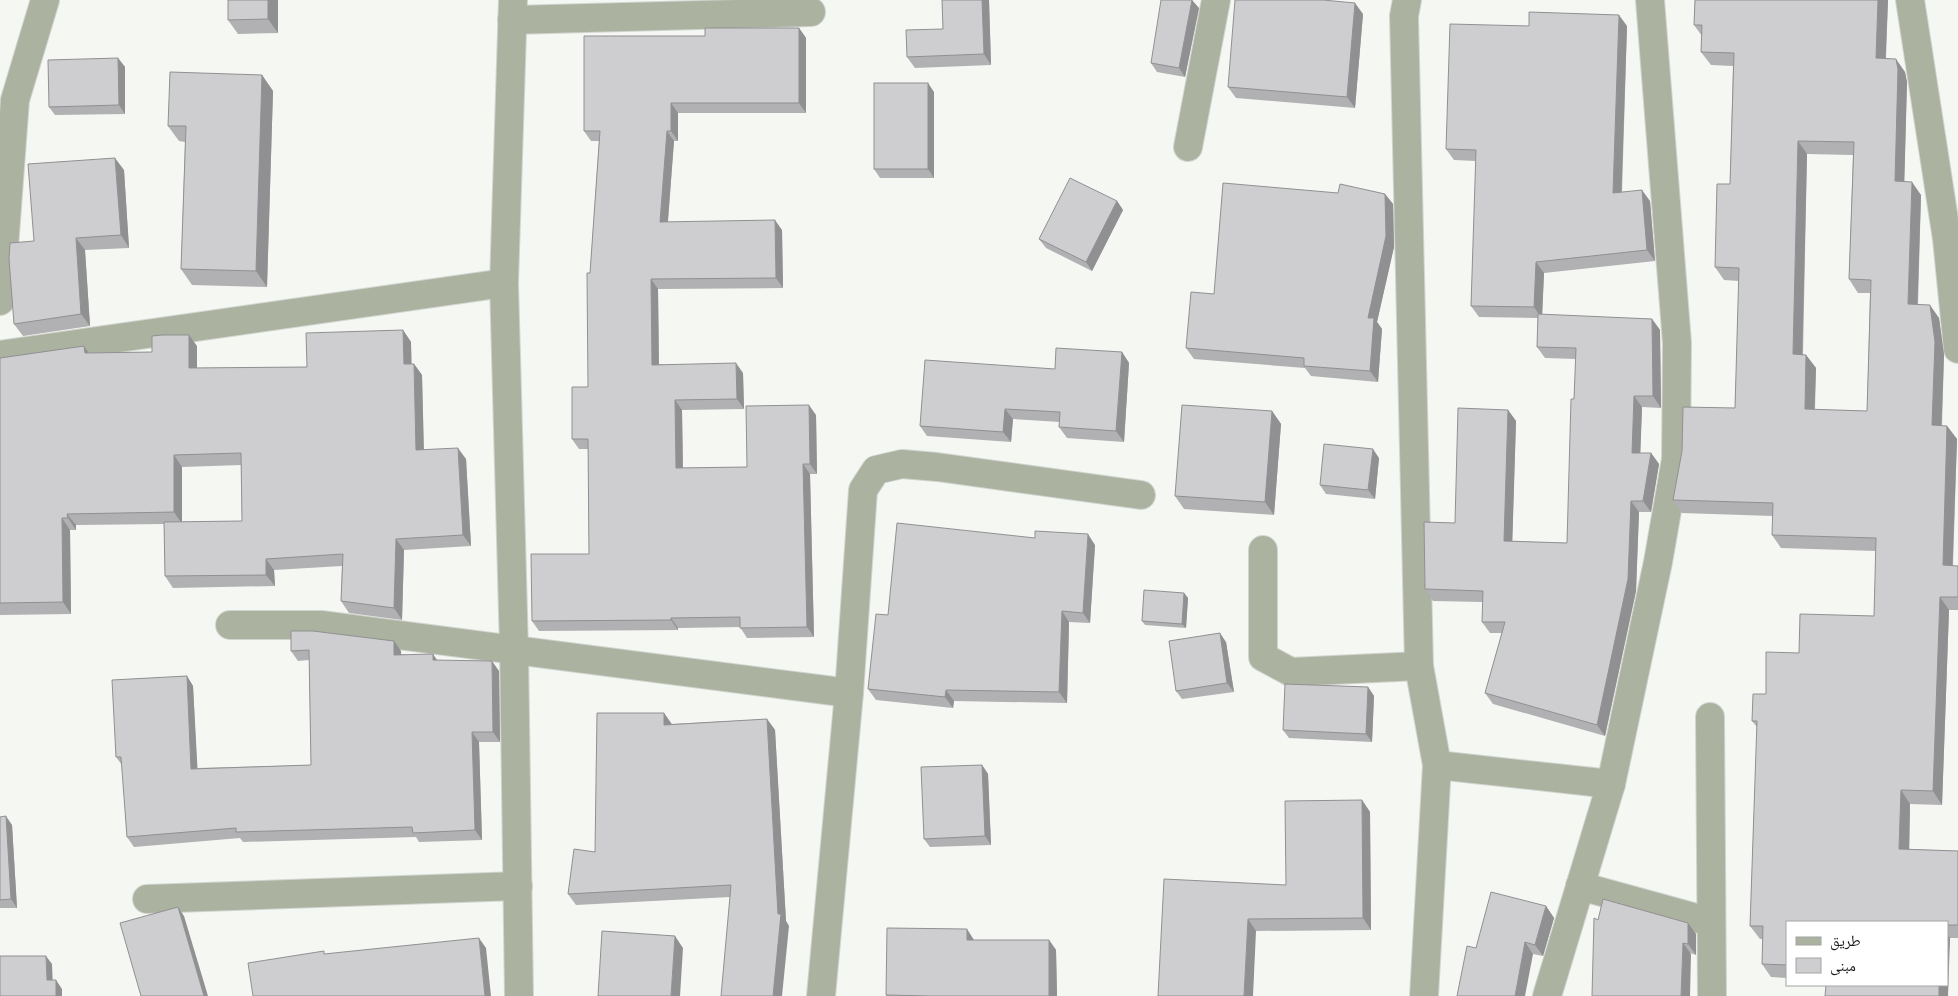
<svg xmlns="http://www.w3.org/2000/svg" width="1958" height="996" viewBox="0 0 1958 996" font-family="'Titillium Web','Noto Naskh Arabic',sans-serif">
  <style>
    .lines { fill: none; stroke-linecap: round; stroke-linejoin: round }
    .street-casing { stroke: #d2d4d0; stroke-width: 30 }
    .street { stroke: #abb3a0; stroke-width: 28 }
    .wall { fill: #b1b0b3; fill-rule: evenodd }
    .shaded-wall { fill: #909092 }
    .building { fill: #cecdd0; stroke: #909092; fill-rule: evenodd }
  </style>
  <rect width="100%" height="100%" fill="#f5f7f3"/>
  <g class="lines">
    <defs>
      <g id="street">
        <polyline points="513,0 504,283 514,649 519,996"/>
        <polyline points="1407,0 1404,16 1419,666 1437,765 1424,996"/>
        <polyline points="1910,0 1947,239 1958,349"/>
        <polyline points="512,20 811,12"/>
        <polyline points="1188,147 1216,0"/>
        <polyline points="0,301 15,100 45,0"/>
        <polyline points="0,355 504,283"/>
        <polyline points="1263,550 1263,657 1291,672 1419,666"/>
        <polyline points="230,625 321,625 849,693"/>
        <polyline points="1710,717 1712,996"/>
        <polyline points="1437,765 1611,784"/>
        <polyline points="1580,886 1711,922"/>
        <polyline points="147,899 518,886"/>
        <polyline points="821,996 849,693 863,490 876,470 902,464 937,467 1141,495"/>
        <polyline points="1547,996 1611,784 1658,562 1676,459 1677,343 1650,0"/>
      </g>
    </defs>
    <use href="#street" class="street-casing"/>
    <use href="#street" class="street"/>
  </g>
  <g class="wall">
    <polygon points="228,0 278,0 278,33 238,34 228,20"/>
    <polygon points="942,0 989,0 991,65 915,68 907,57 943,29"/>
    <path d="M1695 0H1888L1886 59 1905 72 1907 82 1904 182 1921 195 1918 305 1939 318 1944 355 1942 426H1947L1957 439 1953 566H1958V610H1949L1942 805 1910 804 1909 849 1958 851V938H1950L1947 985V922H1787V978L1771 977 1762 964 1763 939H1760L1750 926 1757 727 1752 721 1766 694 1799 653 1874 616 1876 551 1781 548 1772 535 1773 516 1682 513 1673 500 1735 408 1739 281 1724 280 1715 267 1730 184 1733 66 1711 65 1701 52 1702 36 1694 25ZM1807 154 1853 155 1849 279 1858 293H1870L1867 411 1815 410 1816 368 1806 355H1803Z"/>
    <polygon points="1199,8 1185,77 1157,72 1151,63"/>
    <polygon points="1363,14 1355,108 1236,98 1228,87"/>
    <polygon points="1529,26 1627,26 1622,193 1650,201 1655,261 1544,273 1542,315 1652,319 1660,330 1661,408 1642,407 1640,453 1651,453 1659,464 1651,512 1639,512 1636,591 1605,736 1493,704 1485,693 1502,633 1490,633 1482,622 1483,602 1433,601 1425,589 1455,523 1508,410 1516,421 1512,541 1567,543 1576,359 1545,358 1537,347 1538,318 1479,317 1471,306 1476,161 1454,160 1446,149"/>
    <polygon points="799,28 806,38 806,113 678,113 678,141 674,141 668,222 782,230 783,288 658,289 659,364 743,373 744,409 682,410 683,468 747,467 816,415 817,474 810,474 814,637 747,638 740,627 678,628 678,630 539,631 532,621 589,554 588,449 579,449 572,439 588,387 590,273 599,141 591,141 584,131"/>
    <polygon points="118,58 125,67 125,114 55,115 49,107"/>
    <polygon points="262,75 273,91 267,287 192,285 181,269 185,142 179,141 168,126"/>
    <polygon points="934,92 934,178 880,178 874,169"/>
    <polygon points="124,170 129,248 85,250 90,326 23,336 14,324 34,241"/>
    <polygon points="1338,193 1385,194 1393,204 1394,247 1377,322 1382,329 1378,382 1311,376 1305,368 1194,359 1186,348 1214,294"/>
    <polygon points="1117,201 1123,210 1092,271 1046,248 1039,239"/>
    <path d="M403 330 411 342V364H414L422 375 424 450 466 459 471 546 404 550 402 620 349 613 341 601 342 566 274 570 275 586 173 588 165 576 164 524 76 525V530H70L71 614 0 615V358L89 352H152L197 346V368L307 367ZM241 465 242 521 182 522V467Z"/>
    <polygon points="1122,352 1129,363 1124,442 1067,438 1059,427 1060,422 1013,419 1011,442 927,436 920,426 1055,369"/>
    <polygon points="1272,411 1281,424 1274,515 1184,509 1175,496"/>
    <polygon points="1379,458 1375,499 1326,494 1320,485"/>
    <polygon points="1095,545 1090,623 1069,622 1067,703 954,701 953,708 876,700 868,689 888,615"/>
    <polygon points="1184,593 1188,598 1186,628 1145,625 1142,621"/>
    <polygon points="291,631 401,651 401,654 499,671 500,742 479,742 482,840 419,842 416,837 243,842 240,838 134,847 127,837 122,765 116,757 187,676 193,686 197,768 311,765 309,660 298,661 291,651"/>
    <polygon points="1226,642 1234,692 1182,699 1176,691"/>
    <polygon points="1368,687 1374,696 1372,742 1289,738 1283,730"/>
    <polygon points="664,713 672,724 767,719 775,730 786,921 789,926 730,897 576,905 568,894 595,852"/>
    <polygon points="982,765 988,774 991,845 930,847 924,839"/>
    <polygon points="1362,800 1370,812 1371,930 1256,931 1158,996 1286,885"/>
    <polygon points="0,817 12,825 17,908 0,908"/>
    <polygon points="1546,906 1554,918 1543,956 1533,954 1476,948"/>
    <polygon points="1598,920 1688,923 1696,934 1696,955"/>
    <polygon points="974,940 1049,940 1056,950 1057,996 886,996 886,995"/>
  </g>
  <g class="shaded-wall">
    <polygon points="268,0 278,0 278,33 268,19"/>
    <polygon points="982,0 989,0 991,65 984,54"/>
    <polygon points="1192,0 1199,8 1185,77 1179,68"/>
    <polygon points="1878,0 1888,0 1885,71 1876,58"/>
    <polygon points="1355,3 1363,14 1355,108 1347,97"/>
    <polygon points="1619,15 1627,26 1621,205 1613,193"/>
    <polygon points="799,28 806,38 806,113 799,103"/>
    <polygon points="118,58 125,67 125,114 119,105"/>
    <polygon points="1896,59 1905,72 1907,82 1904,195 1895,181"/>
    <polygon points="262,75 273,91 267,287 256,271"/>
    <polygon points="928,83 934,92 934,178 928,169"/>
    <polygon points="671,103 678,113 678,141 671,131"/>
    <polygon points="667,131 674,141 667,232 660,222"/>
    <polygon points="1798,141 1807,154 1802,367 1793,354"/>
    <polygon points="115,158 124,170 129,248 121,235"/>
    <polygon points="1912,182 1921,195 1917,318 1908,304"/>
    <polygon points="1642,190 1650,201 1655,261 1647,250"/>
    <polygon points="1385,194 1393,204 1394,247 1377,322 1382,329 1378,382 1370,371 1368,318"/>
    <polygon points="1117,201 1123,210 1092,271 1086,262"/>
    <polygon points="775,220 782,230 783,288 776,278"/>
    <polygon points="76,238 85,250 90,326 81,314"/>
    <polygon points="1536,262 1544,273 1542,319 1534,307"/>
    <polygon points="651,279 658,289 659,374 652,365"/>
    <polygon points="1930,305 1939,318 1944,355 1941,438 1932,425"/>
    <polygon points="1652,319 1660,330 1661,408 1653,396"/>
    <polygon points="403,330 411,342 412,376 404,364"/>
    <polygon points="189,335 197,346 197,380 189,368"/>
    <polygon points="84,346 92,358 85,353"/>
    <polygon points="1122,352 1129,363 1124,442 1116,431"/>
    <polygon points="1806,355 1816,368 1814,422 1805,409"/>
    <polygon points="736,363 743,373 744,409 737,399"/>
    <polygon points="414,364 422,375 424,462 416,450"/>
    <polygon points="1634,396 1642,407 1640,464 1632,453"/>
    <polygon points="675,400 682,410 683,478 676,468"/>
    <polygon points="809,405 816,415 817,474 810,464"/>
    <polygon points="1005,409 1013,419 1011,442 1003,432"/>
    <polygon points="1508,410 1516,421 1512,553 1504,541"/>
    <polygon points="1272,411 1281,424 1274,515 1265,502"/>
    <polygon points="1947,426 1957,439 1952,579 1943,565"/>
    <polygon points="458,448 466,459 471,546 463,535"/>
    <polygon points="1373,449 1379,458 1375,499 1368,490"/>
    <polygon points="1651,453 1659,464 1651,512 1643,501"/>
    <polygon points="174,455 182,467 182,524 174,512"/>
    <polygon points="803,464 810,474 814,637 807,627"/>
    <polygon points="1631,501 1639,512 1636,591 1605,736 1597,725"/>
    <polygon points="67,514 76,525 76,530 68,518"/>
    <polygon points="62,518 70,530 71,614 63,602"/>
    <polygon points="1088,534 1095,545 1090,623 1083,613"/>
    <polygon points="396,539 404,550 402,620 394,608"/>
    <polygon points="266,559 274,570 275,586 266,575"/>
    <polygon points="1184,593 1188,598 1186,628 1182,624"/>
    <polygon points="1940,597 1949,610 1942,805 1933,791"/>
    <polygon points="1062,611 1069,622 1067,703 1059,692"/>
    <polygon points="671,618 678,628 678,630 671,620"/>
    <polygon points="1220,633 1226,642 1234,692 1227,683"/>
    <polygon points="394,641 401,651 401,664 394,655"/>
    <polygon points="433,654 439,663 433,660"/>
    <polygon points="492,661 499,671 500,742 493,732"/>
    <polygon points="187,676 193,686 198,778 191,769"/>
    <polygon points="1368,687 1374,696 1372,742 1366,734"/>
    <polygon points="946,690 954,701 953,708 945,697"/>
    <polygon points="664,713 672,725 664,725"/>
    <polygon points="767,719 775,730 786,921 789,926 782,996 773,996 778,914"/>
    <polygon points="472,732 479,742 482,840 475,830"/>
    <polygon points="982,765 988,774 991,845 985,836"/>
    <polygon points="1901,790 1910,804 1909,862 1899,849"/>
    <polygon points="1362,800 1370,812 1371,930 1363,918"/>
    <polygon points="6,816 12,825 17,908 11,899"/>
    <polygon points="1546,906 1554,918 1543,956 1535,945"/>
    <polygon points="178,907 184,916 208,996 204,996"/>
    <polygon points="1248,919 1256,931 1253,996 1244,996"/>
    <polygon points="1688,923 1696,934 1696,955 1688,944"/>
    <polygon points="967,929 974,940 967,940"/>
    <polygon points="1947,933 1950,938 1948,996 1939,996 1939,985 1947,985"/>
    <polygon points="675,936 683,948 680,996 671,996"/>
    <polygon points="479,938 486,948 491,996 485,996"/>
    <polygon points="1049,940 1056,950 1057,996 1049,996"/>
    <polygon points="1525,942 1533,954 1525,996 1515,996"/>
    <polygon points="1683,943 1691,954 1690,996 1681,996"/>
    <polygon points="46,956 52,964 53,989 47,980"/>
    <polygon points="56,980 62,989 62,996 56,996"/>
  </g>
  <g class="building">
    <polygon points="228,0 268,0 268,19 228,20"/>
    <polygon points="942,0 982,0 984,54 907,57 906,30 943,29"/>
    <polygon points="1161,0 1192,0 1179,68 1151,63"/>
    <polygon points="1235,0 1323,0 1355,3 1347,97 1228,87"/>
    <path d="M1695 0H1878L1876 58 1896 59 1898 69 1895 181 1912 182 1908 304 1930 305 1935 342 1932 425 1947 426 1943 565 1958 566V597H1940L1933 791 1901 790 1899 849 1958 851V925H1947V922H1787V965L1762 964 1763 926H1750L1757 721H1752L1753 694H1766V652L1799 653 1800 614 1874 616 1876 538 1772 535 1773 503 1673 500 1682 451 1683 407 1735 408 1739 268 1715 267 1717 184H1730L1734 53 1701 52 1702 25H1694ZM1798 141 1854 142 1849 279 1871 280 1867 411 1805 409 1806 355 1793 354Z"/>
    <polygon points="1529,12 1619,15 1613,193 1642,190 1647,250 1536,262 1534,307 1471,306 1476,150 1446,149 1450,24 1529,26"/>
    <polygon points="705,28 799,28 799,103 671,103 671,131 667,131 660,222 775,220 776,278 651,279 652,365 736,363 737,399 675,400 676,468 747,467 746,406 809,405 810,464 803,464 807,627 740,628 740,617 671,618 671,620 532,621 531,554 589,554 588,439 572,439 572,387 588,387 587,273 590,273 600,131 584,131 584,36 705,36"/>
    <polygon points="118,58 119,105 49,107 48,60"/>
    <polygon points="170,72 262,75 256,271 181,269 186,126 168,126"/>
    <rect x="874" y="83" width="54" height="86"/>
    <polygon points="115,158 121,235 76,238 81,314 14,324 9,259 10,243 34,241 28,164"/>
    <polygon points="1070,178 1117,201 1086,262 1039,239"/>
    <polygon points="1223,183 1338,193 1340,184 1385,194 1386,236 1368,318 1374,318 1370,371 1304,366 1304,358 1186,348 1191,292 1214,294"/>
    <polygon points="1538,314 1652,319 1653,396 1634,396 1632,453 1651,453 1643,501 1631,501 1628,579 1597,725 1485,693 1505,622 1482,622 1483,591 1425,589 1424,522 1455,523 1458,408 1508,410 1504,541 1567,543 1571,399 1574,399 1576,348 1537,347"/>
    <polygon points="403,330 404,364 414,364 416,450 458,448 463,535 396,539 394,608 341,601 343,554 266,559 266,575 165,576 164,522 242,521 241,453 174,455 174,512 67,514 68,518 62,518 63,602 0,603 0,358 84,346 85,353 152,352 152,336 162,335 189,335 189,368 307,367 306,333"/>
    <polygon points="1056,348 1122,352 1116,431 1059,427 1060,412 1005,409 1003,432 920,426 925,360 1055,369"/>
    <polygon points="1182,405 1272,411 1265,502 1175,496"/>
    <polygon points="1324,444 1373,449 1368,490 1320,485"/>
    <polygon points="897,523 1035,538 1035,531 1088,534 1083,613 1062,611 1059,692 946,690 945,697 868,689 876,614 888,615"/>
    <polygon points="1144,590 1184,593 1182,624 1142,621"/>
    <polygon points="291,631 313,631 394,641 394,655 433,654 433,660 492,661 493,732 472,732 475,830 413,833 412,827 236,832 236,828 127,837 121,757 116,757 112,680 187,676 191,769 311,765 309,650 291,651"/>
    <polygon points="1220,633 1227,683 1176,691 1169,641"/>
    <polygon points="1285,684 1368,687 1366,734 1283,730"/>
    <polygon points="597,713 664,713 664,725 767,719 778,914 781,914 773,996 721,996 731,885 568,894 574,849 595,852"/>
    <polygon points="982,765 985,836 924,839 921,767"/>
    <polygon points="1362,800 1363,918 1248,919 1244,996 1158,996 1164,879 1286,885 1285,801"/>
    <polygon points="6,816 11,899 0,900 0,817"/>
    <polygon points="1491,892 1546,906 1535,945 1525,942 1515,996 1457,996 1467,946 1476,948"/>
    <polygon points="1603,899 1688,923 1688,944 1683,943 1681,996 1592,996 1594,918 1598,920"/>
    <polygon points="178,907 204,996 141,996 120,923"/>
    <polygon points="887,928 967,929 967,940 1049,940 1049,996 930,996 886,995"/>
    <polygon points="602,931 675,936 671,996 598,996"/>
    <polygon points="479,938 485,996 253,996 248,963 324,951 324,954"/>
    <polygon points="0,956 46,956 47,980 56,980 56,996 0,996"/>
    <polygon points="1826,985 1939,985 1939,996 1825,996"/>
  </g>
  <rect x="1786" y="921" width="162" height="65" fill="#ffffff" stroke="#a3a4a3"/>
  <rect x="1796" y="937" width="25" height="8" fill="#abb3a0" stroke="#a3a4a3"/>
  <text x="1830" y="946" font-size="15" fill="#1a1b1a">طريق</text>
  <rect x="1796" y="958" width="25" height="15" fill="#cecdd0" stroke="#a3a4a3"/>
  <text x="1830" y="971" font-size="15" fill="#1a1b1a">مبنى</text>
</svg>
